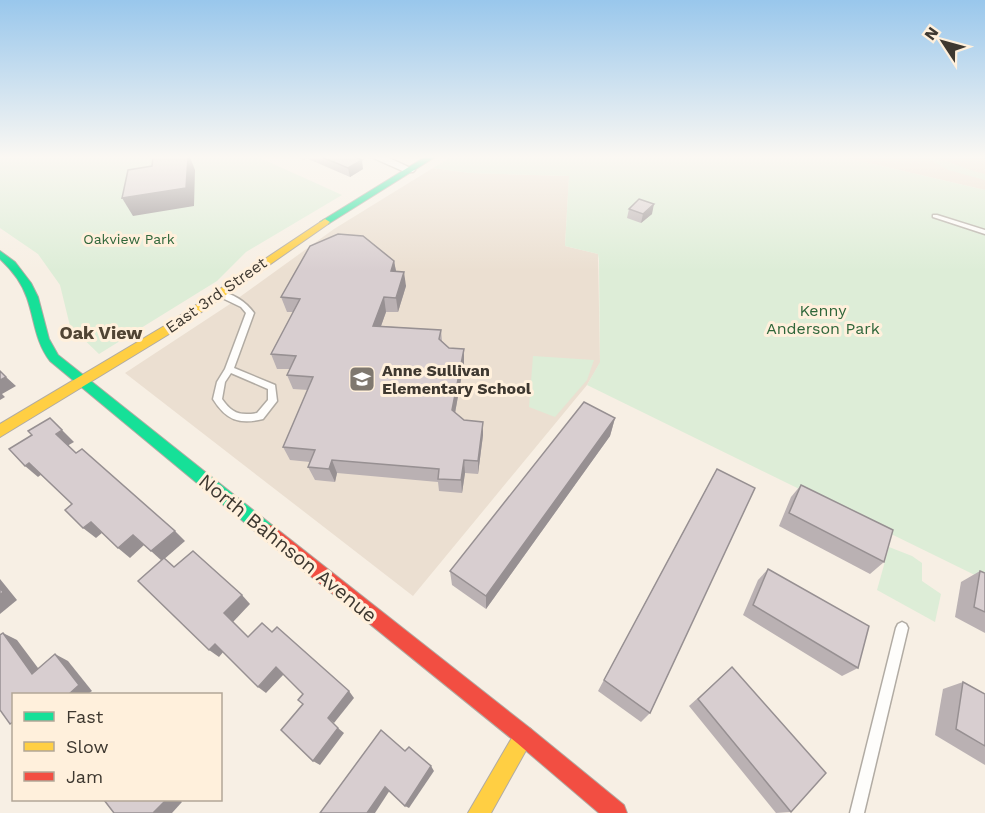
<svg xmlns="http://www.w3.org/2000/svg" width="985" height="813" viewBox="0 0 985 813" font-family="'Work Sans',sans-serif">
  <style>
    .education { fill: #ebdfd1 }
    .green { fill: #ddedd7 }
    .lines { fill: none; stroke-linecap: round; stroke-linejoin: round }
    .lane-casing { stroke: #b1aba3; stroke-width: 3 }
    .street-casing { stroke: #b1aba3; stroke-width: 3 }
    .fast-casing { stroke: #b1aba3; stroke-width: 2 }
    .slow-casing { stroke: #b1aba3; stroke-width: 2 }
    .jam-casing { stroke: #b1aba3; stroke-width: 2 }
    .lane { fill: #fefdfb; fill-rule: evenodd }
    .street { fill: #fefdfb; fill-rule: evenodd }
    .fast { fill: #16e098; fill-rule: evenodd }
    .slow { fill: #ffcf43; fill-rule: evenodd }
    .jam { fill: #f24e42; fill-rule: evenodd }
    .wall { fill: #bab1b3 }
    .shaded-wall { fill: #979092 }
    .building { fill: #d8ced0; stroke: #979092; stroke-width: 1.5 }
    .labels { text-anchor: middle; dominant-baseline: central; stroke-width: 6; stroke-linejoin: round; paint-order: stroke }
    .far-park-label { font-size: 14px; fill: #2f663a; stroke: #fff0dc }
    .street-label { font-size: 16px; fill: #3e3830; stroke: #fff0dc }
    .park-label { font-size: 16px; fill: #2f663a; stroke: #fff0dc }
    .poi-label { font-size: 16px; font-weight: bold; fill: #3e3830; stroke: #fff0dc; text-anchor: start }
    .neighbourhood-label { font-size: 18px; font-weight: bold; fill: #504434; stroke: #fff0dc }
    .near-street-label { font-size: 20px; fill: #3e3830; stroke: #fff0dc }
  </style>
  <rect width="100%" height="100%" fill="#f7efe4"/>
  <g class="education">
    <polygon points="843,157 985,157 985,190"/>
    <polygon points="433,168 470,173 569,176 565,246 598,254 600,363 587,385 413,596 125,373 230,304 334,229"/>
  </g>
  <g class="green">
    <polygon points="0,157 258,157 342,195 246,252 217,281 99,354 70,326 60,285 38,254 0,228"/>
    <polygon points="451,157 843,157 985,190 985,580 587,385 600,362 599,260 598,254 565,246 569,176 470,173 433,168"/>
    <path d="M925 157C945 157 964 170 985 174V180L948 170Z"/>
    <polygon points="533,356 594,360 587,380 555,417 529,407"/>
    <polygon points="889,547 912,556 922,563 922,581 941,594 935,622 877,590"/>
  </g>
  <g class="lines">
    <defs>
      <g id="lane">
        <polygon points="933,215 937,215 985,230 985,234 933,217"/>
        <path d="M218 292C232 292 246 302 254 313L234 368 275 385 277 401 263 419C239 425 226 420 213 399L217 382 225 369 246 313 241 307 218 296ZM231 373 268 389V400L257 413C239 416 232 413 222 399L225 382Z"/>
        <polygon points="902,622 906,624 908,628 864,813 850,813 896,628 898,624"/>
      </g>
      <polygon id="street" points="371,157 387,157 415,170 413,172 405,172"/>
      <g id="fast">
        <polygon points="425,157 435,157 328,224 320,222"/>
        <path d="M0 251 15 262 31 283 38 297 49 339 58 355 273 526 275 531 273 536 267 538 261 536 50 361C35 341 35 321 27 298 22 283 12 270 0 259Z"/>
      </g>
      <g id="slow">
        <polygon points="325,219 330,222 328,224 174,331 0,437 0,424 166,325"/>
        <polygon points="524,726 531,729 534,736 491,813 468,813 517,729"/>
      </g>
      <polygon id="jam" points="267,524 273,526 531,729 624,805 627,813 599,813 517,743 261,536 259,531 261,526"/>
    </defs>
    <use href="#lane" class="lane-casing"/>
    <use href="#street" class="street-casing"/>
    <use href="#fast" class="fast-casing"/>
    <use href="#slow" class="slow-casing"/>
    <use href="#jam" class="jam-casing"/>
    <use href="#lane" class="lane"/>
    <use href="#street" class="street"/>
    <use href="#fast" class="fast"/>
    <use href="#slow" class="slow"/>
    <use href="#jam" class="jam"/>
  </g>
  <g class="wall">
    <polygon points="296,157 354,157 363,169 350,177 306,158 304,160"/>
    <polygon points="629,209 652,214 641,223 627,218"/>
    <polygon points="394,261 396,272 406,286 398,312 386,312 381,326 441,330 442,341 449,348 464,349 464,363 455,413 483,435 478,474 465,473 462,493 439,491 438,482 337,473 335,482 315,480 308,467 310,462 290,460 283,447 308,390 293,389 287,375 290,369 277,369 271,354 293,312 287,312 281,297"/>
    <polygon points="615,418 610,436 486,609 452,585 450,571"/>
    <polygon points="717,469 650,713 641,722 598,691"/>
    <polygon points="801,485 884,562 870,574 779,526 791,497"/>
    <polygon points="768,569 858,668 842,676 743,615 758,580"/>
    <polygon points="980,571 985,573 985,633 955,617 961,582"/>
    <polygon points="732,667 791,812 776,813 689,706"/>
    <polygon points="963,682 985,694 985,765 935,735 943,689"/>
  </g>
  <g class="shaded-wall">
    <polygon points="188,157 190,157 195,170 194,206 133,216 122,198"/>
    <polygon points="362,160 363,169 350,177 348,168"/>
    <polygon points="654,204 652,214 641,223 643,214"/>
    <polygon points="394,261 397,276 391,271"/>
    <polygon points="404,272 406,286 398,312 396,298"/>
    <polygon points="384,297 386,312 376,340 373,326"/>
    <polygon points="464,349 464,363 453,424 452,410"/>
    <polygon points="6,377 16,386 2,394 5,397 0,400 0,380"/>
    <polygon points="615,418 610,436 486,609 486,596"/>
    <polygon points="483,422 483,435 478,474 478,461"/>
    <polygon points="62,430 74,442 67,446 56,434"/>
    <polygon points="332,460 337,473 335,482 329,469"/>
    <polygon points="464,460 465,473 462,493 461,480"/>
    <polygon points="29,463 42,474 38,477 25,466"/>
    <polygon points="91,522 103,532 96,538 83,528"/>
    <polygon points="175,531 185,541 162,561 151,551"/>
    <polygon points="133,535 144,545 130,558 118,548"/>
    <polygon points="0,579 17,600 0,614"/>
    <polygon points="242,595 250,604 233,622 224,613"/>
    <polygon points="3,633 17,640 47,680 32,674"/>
    <polygon points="215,644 224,651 219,657 209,650"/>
    <polygon points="55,654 68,661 92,691 88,694 69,694"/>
    <polygon points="276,667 284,674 266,693 258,687"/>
    <polygon points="349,691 354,698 334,723 328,718"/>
    <polygon points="338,728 344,733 320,765 313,761"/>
    <polygon points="431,766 434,771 409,808 405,806"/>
    <polygon points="385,787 390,790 375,813 367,813"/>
    <polygon points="166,800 180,800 182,802 172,813 153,813"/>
  </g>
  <g class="building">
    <polygon points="153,157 188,157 186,188 122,198 128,170 152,166"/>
    <polygon points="322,157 354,157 362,160 348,168"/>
    <polygon points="639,199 654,204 643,214 629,209"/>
    <polygon points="338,234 363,236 394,261 391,271 404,272 396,298 384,297 373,326 441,330 439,339 449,348 464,349 452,410 464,420 483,422 478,461 464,460 461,480 438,479 439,469 332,460 329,469 308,467 315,450 283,447 313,377 287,375 296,356 271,354 300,299 281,297 310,246"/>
    <polygon points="0,371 6,377 0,380"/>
    <polygon points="584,402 615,418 486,596 450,571"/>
    <polygon points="50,418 62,430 56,434 76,453 82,449 175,531 151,551 133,535 118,548 91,522 83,528 65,510 72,504 29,463 25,466 9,449 32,435 28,431"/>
    <polygon points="717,469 755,488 650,713 604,680"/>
    <polygon points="801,485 893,530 884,562 789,513"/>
    <polygon points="193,551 242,595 224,613 248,637 262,623 272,632 277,627 349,691 328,718 338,728 313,761 281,730 303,704 298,700 303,694 276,667 258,687 215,644 209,650 138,581 164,558 174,567"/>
    <polygon points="768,569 869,626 858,668 753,605"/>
    <polygon points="980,571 985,573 985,612 974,607"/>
    <polygon points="0,588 3,592 0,595"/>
    <polygon points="3,633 32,674 55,654 79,685 69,694 14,694 14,721 10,724 0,710 0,635"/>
    <polygon points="732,667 826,773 791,812 698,699"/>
    <polygon points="963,682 985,694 985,746 956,729"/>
    <polygon points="381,730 405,751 409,747 431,766 405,806 385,787 367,813 320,813"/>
    <polygon points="104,800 166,800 153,813 114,813"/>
  </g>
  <linearGradient id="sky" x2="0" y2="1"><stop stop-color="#99c7ec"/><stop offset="0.58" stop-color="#fbf8f3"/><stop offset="1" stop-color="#fbf8f3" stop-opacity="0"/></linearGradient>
  <rect width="985" height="271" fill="url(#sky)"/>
  <defs>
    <symbol id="school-square" viewBox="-11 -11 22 22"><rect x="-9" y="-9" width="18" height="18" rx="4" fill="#7f786f" stroke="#fff0dc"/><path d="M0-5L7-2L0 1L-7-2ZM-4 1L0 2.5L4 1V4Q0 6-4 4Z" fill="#fff"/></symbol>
  </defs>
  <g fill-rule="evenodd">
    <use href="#school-square" x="347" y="364" width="30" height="30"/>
  </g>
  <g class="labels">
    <g class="far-park-label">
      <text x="129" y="239">Oakview Park</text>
    </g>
    <g class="street-label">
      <text transform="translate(216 295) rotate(-35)">East 3rd Street</text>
    </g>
    <g class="park-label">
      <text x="823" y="310">Kenny<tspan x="823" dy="18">Anderson Park</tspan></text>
    </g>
    <g class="poi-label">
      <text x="382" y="370">Anne Sullivan<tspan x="382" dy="18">Elementary School</tspan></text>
    </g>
    <g class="neighbourhood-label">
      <text x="101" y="332">Oak View</text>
    </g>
    <g class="near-street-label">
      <text transform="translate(288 548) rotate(39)">North Bahnson Avenue</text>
    </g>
  </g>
  <rect x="12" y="693" width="210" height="108" fill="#fff0dc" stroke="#b2a697" stroke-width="1.5"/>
  <rect x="24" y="712" width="30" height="9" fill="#16e098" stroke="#b2a697" stroke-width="1.5"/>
  <text x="66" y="723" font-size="18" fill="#3e3830">Fast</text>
  <rect x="24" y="742" width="30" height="9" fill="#ffcf43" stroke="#b2a697" stroke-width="1.5"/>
  <text x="66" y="753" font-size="18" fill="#3e3830">Slow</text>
  <rect x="24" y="772" width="30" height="9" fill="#f24e42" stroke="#b2a697" stroke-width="1.5"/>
  <text x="66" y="783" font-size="18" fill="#3e3830">Jam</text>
  <g transform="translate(943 42) rotate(306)" stroke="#fff0dc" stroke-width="4.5" paint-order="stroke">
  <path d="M0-4.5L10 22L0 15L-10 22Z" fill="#3e3830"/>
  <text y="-9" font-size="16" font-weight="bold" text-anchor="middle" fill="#3e3830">N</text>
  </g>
</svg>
